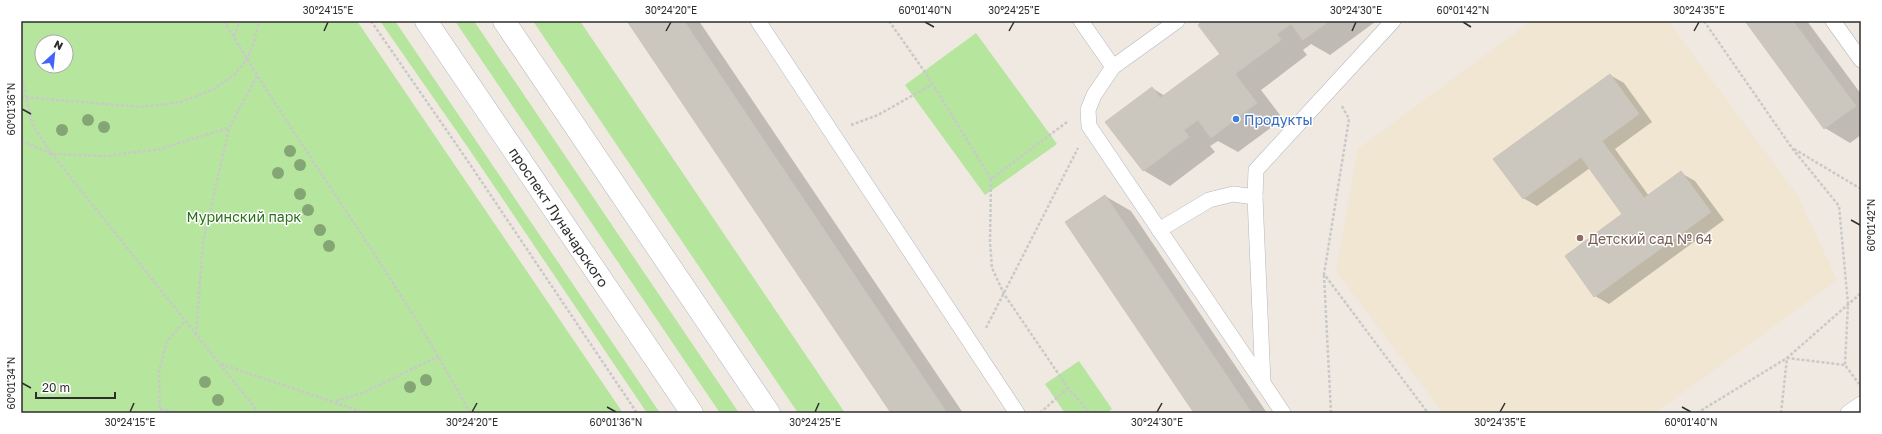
<svg xmlns="http://www.w3.org/2000/svg" width="1882" height="434" viewBox="0 0 1882 434" font-family="'Golos Text',sans-serif">
  <style>
    .education { fill: #f0e6d1 }
    .green { fill: #b6e59e; fill-rule: evenodd }
    .shadow { fill: #0003 }
    .building { fill: #cbc7bf; stroke: #cbc5ba }
    .lines { fill: none; stroke-linecap: round; stroke-linejoin: round }
    .lane-casing { stroke: #b4b7c1; stroke-width: 16 }
    .secondary-casing { stroke: #b4b7c1; stroke-width: 23 }
    .path { stroke: #c9c9c9; stroke-width: 2.5; stroke-dasharray: 3 2; stroke-linecap: butt }
    .lane { stroke: #fff; stroke-width: 15 }
    .secondary { stroke: #fff; stroke-width: 22 }
    .tree { fill: #84a574 }
    .ticks { fill: none; stroke: #2e2e2e; stroke-width: 1.5 }
    .shop-dot { fill: #3f7fe0; stroke: #fff; stroke-width: 1.5 }
    .education-dot { fill: #8d6e63; stroke: #fff; stroke-width: 1.5 }
    .labels { text-anchor: middle; dominant-baseline: central; stroke-width: 3; stroke-linejoin: round; paint-order: stroke }
    .shop-label { font-size: 14px; fill: #366cbe; stroke: #fff; text-anchor: start }
    .park-label { font-size: 14px; fill: #2c6e1b; stroke: #fff }
    .street-label { font-size: 14px; fill: #2e2e2e; stroke: #fff }
    .education-label { font-size: 14px; fill: #785e54; stroke: #fff; text-anchor: start }
    .neatline { fill: none; stroke: #2e2e2e; stroke-width: 1.5 }
    .ticks-label { font-size: 10px; text-anchor: middle; fill: #2e2e2e }
  </style>
  <rect width="100%" height="100%" fill="#efe9e1"/>
  <polygon class="education" points="1531,21 1668,21 1798,196 1837,280 1655,413 1443,413 1336,271 1358,149"/>
  <g class="green">
    <path d="M21 21H357L623 413H21ZM42 42H66V66H42Z"/>
    <polygon points="380,21 395,21 660,413 647,413 469,149"/>
    <polygon points="455,21 474,21 739,413 720,413"/>
    <polygon points="533,21 580,21 845,413 798,413"/>
    <polygon points="976,33 1057,144 985,195 905,85"/>
    <polygon points="1079,361 1112,409 1107,413 1065,413 1045,384"/>
  </g>
  <g class="shadow">
    <polygon points="628,21 699,21 963,413 892,413"/>
    <polygon points="1204,21 1374,21 1375,22 1330,55 1311,44 1303,50 1307,55 1261,90 1283,119 1238,152 1218,141 1210,146 1215,152 1170,186 1143,170 1152,88 1165,96 1221,54"/>
    <polygon points="1746,21 1807,21 1861,94 1861,135 1850,143 1825,128"/>
    <polygon points="1610,75 1624,83 1652,122 1615,149 1649,196 1681,173 1695,181 1724,220 1609,304 1595,296 1624,214 1590,168 1537,206 1523,198"/>
    <polygon points="1105,196 1131,211 1267,413 1195,413"/>
  </g>
  <g class="building">
    <polygon points="627,21 684,21 947,413 891,413"/>
    <polygon points="1202,21 1329,21 1303,40 1291,24 1277,34 1281,40 1235,74 1257,103 1211,138 1198,120 1184,130 1189,137 1143,171 1105,122 1152,87 1160,98 1220,54 1198,25"/>
    <polygon points="1745,21 1793,21 1856,106 1824,129"/>
    <polygon points="1610,74 1639,114 1602,141 1644,198 1681,171 1711,212 1594,297 1565,256 1622,214 1581,157 1523,199 1493,159"/>
    <polygon points="1105,195 1153,266 1252,413 1194,413 1065,222"/>
  </g>
  <g class="lines">
    <defs>
      <g id="lane">
        <polyline points="758,21 1017,413"/>
        <polyline points="1081,21 1113,67"/>
        <polyline points="1177,21 1113,67 1094,95 1088,110 1089,126 1263,383"/>
        <polyline points="1833,21 1861,60"/>
        <polyline points="1159,230 1209,200 1233,194 1255,197"/>
        <polyline points="1283,413 1263,383 1255,197 1256,170 1393,21"/>
        <polyline points="1848,413 1861,404"/>
      </g>
      <g id="secondary">
        <polyline points="426,21 692,413"/>
        <polyline points="504,21 769,413"/>
      </g>
    </defs>
    <use href="#lane" class="lane-casing"/>
    <use href="#secondary" class="secondary-casing"/>
    <g class="path">
      <path d="M224 21C303 154 397 277 470 413"/>
      <polyline points="371,21 463,154 637,413"/>
      <polyline points="889,21 927,75 991,179"/>
      <polyline points="1704,21 1792,148 1839,206 1848,304 1845,365"/>
      <polyline points="234,36 240,21"/>
      <polyline points="21,75 33,126 52,154 259,413"/>
      <polyline points="21,97 142,107 181,102 216,88 235,74 247,59 254,42 259,21"/>
      <polyline points="1342,106 1349,119 1324,274 1428,413"/>
      <polyline points="1067,122 991,179 990,243 992,268 1004,294 1068,388 1090,413"/>
      <polyline points="851,125 878,115 933,84"/>
      <polyline points="21,141 52,154 106,156 160,149 228,128"/>
      <polyline points="1794,149 1861,189"/>
      <polyline points="1324,275 1331,413"/>
      <polyline points="986,328 1078,148"/>
      <polyline points="196,334 203,242 229,128 257,76"/>
      <polyline points="221,364 366,413"/>
      <polyline points="336,401 365,392 439,356"/>
      <polyline points="160,409 179,413"/>
      <polyline points="160,413 159,372 167,341 185,321"/>
      <polyline points="1040,413 1068,388"/>
      <polyline points="1697,413 1787,358 1861,293"/>
      <polyline points="1781,413 1787,358 1845,365 1859,384"/>
    </g>
    <use href="#lane" class="lane"/>
    <use href="#secondary" class="secondary"/>
  </g>
  <g class="tree">
    <circle cx="88" cy="120" r="6"/>
    <circle cx="104" cy="127" r="6"/>
    <circle cx="62" cy="130" r="6"/>
    <circle cx="290" cy="151" r="6"/>
    <circle cx="300" cy="165" r="6"/>
    <circle cx="278" cy="173" r="6"/>
    <circle cx="300" cy="194" r="6"/>
    <circle cx="308" cy="210" r="6"/>
    <circle cx="320" cy="230" r="6"/>
    <circle cx="329" cy="246" r="6"/>
    <circle cx="426" cy="380" r="6"/>
    <circle cx="205" cy="382" r="6"/>
    <circle cx="410" cy="387" r="6"/>
    <circle cx="218" cy="400" r="6"/>
  </g>
  <path class="ticks" d="M925 22 934 27M1463 22 1471 27M324 31 328 22M666 31 671 22M1009 31 1014 22M1352 31 1356 22M1694 31 1699 22M22 109 31 114M1851 220 1860 225M22 383 31 388M607 407 616 412M1682 407 1691 412M130 412 134 403M472 412 477 403M815 412 819 403M1157 412 1162 403M1500 412 1505 403"/>
  <circle class="shop-dot" cx="1236" cy="119" r="4"/>
  <circle class="education-dot" cx="1580" cy="238" r="4"/>
  <g class="labels">
    <g class="shop-label">
      <text x="1244" y="119">Продукты</text>
    </g>
    <g class="park-label">
      <text x="244" y="216">Муринский парк</text>
    </g>
    <g class="street-label">
      <text transform="translate(559 217) rotate(56)">проспект Луначарского</text>
    </g>
    <g class="education-label">
      <text x="1588" y="238">Детский сад № 64</text>
    </g>
  </g>
  <rect width="1882" height="434" fill="none" stroke="#ffffff" stroke-width="44"/>
  <g transform="translate(54 54) rotate(27)"><circle r="19" fill="#ffffff" stroke="#ababab"/>
  <path d="M0-3L7 15L0 10L-7 15Z" fill="#4264fb"/>
  <text y="-6" font-size="11" font-weight="bold" text-anchor="middle" fill="#2e2e2e">N</text>
  </g>
  <path d="M36 392v6h79v-6" fill="none" stroke="#2e2e2e" stroke-width="2"/>
  <text x="42" y="392" font-size="12" fill="#2e2e2e" stroke="#ffffff" stroke-width="3" paint-order="stroke">20 m</text>
  <rect x="22" y="22" width="1838" height="390" class="neatline"/>
  <g class="ticks-label">
    <text x="328" y="14">30°24'15"E</text>
    <text x="671" y="14">30°24'20"E</text>
    <text x="925" y="14">60°01'40"N</text>
    <text x="1014" y="14">30°24'25"E</text>
    <text x="1356" y="14">30°24'30"E</text>
    <text x="1463" y="14">60°01'42"N</text>
    <text x="1699" y="14">30°24'35"E</text>
    <text transform="translate(11 109) rotate(-90)" y="4">60°01'36"N</text>
    <text transform="translate(1871 225) rotate(-90)" y="4">60°01'42"N</text>
    <text transform="translate(11 383) rotate(-90)" y="4">60°01'34"N</text>
    <text x="130" y="426">30°24'15"E</text>
    <text x="472" y="426">30°24'20"E</text>
    <text x="616" y="426">60°01'36"N</text>
    <text x="815" y="426">30°24'25"E</text>
    <text x="1157" y="426">30°24'30"E</text>
    <text x="1500" y="426">30°24'35"E</text>
    <text x="1691" y="426">60°01'40"N</text>
  </g>
</svg>
